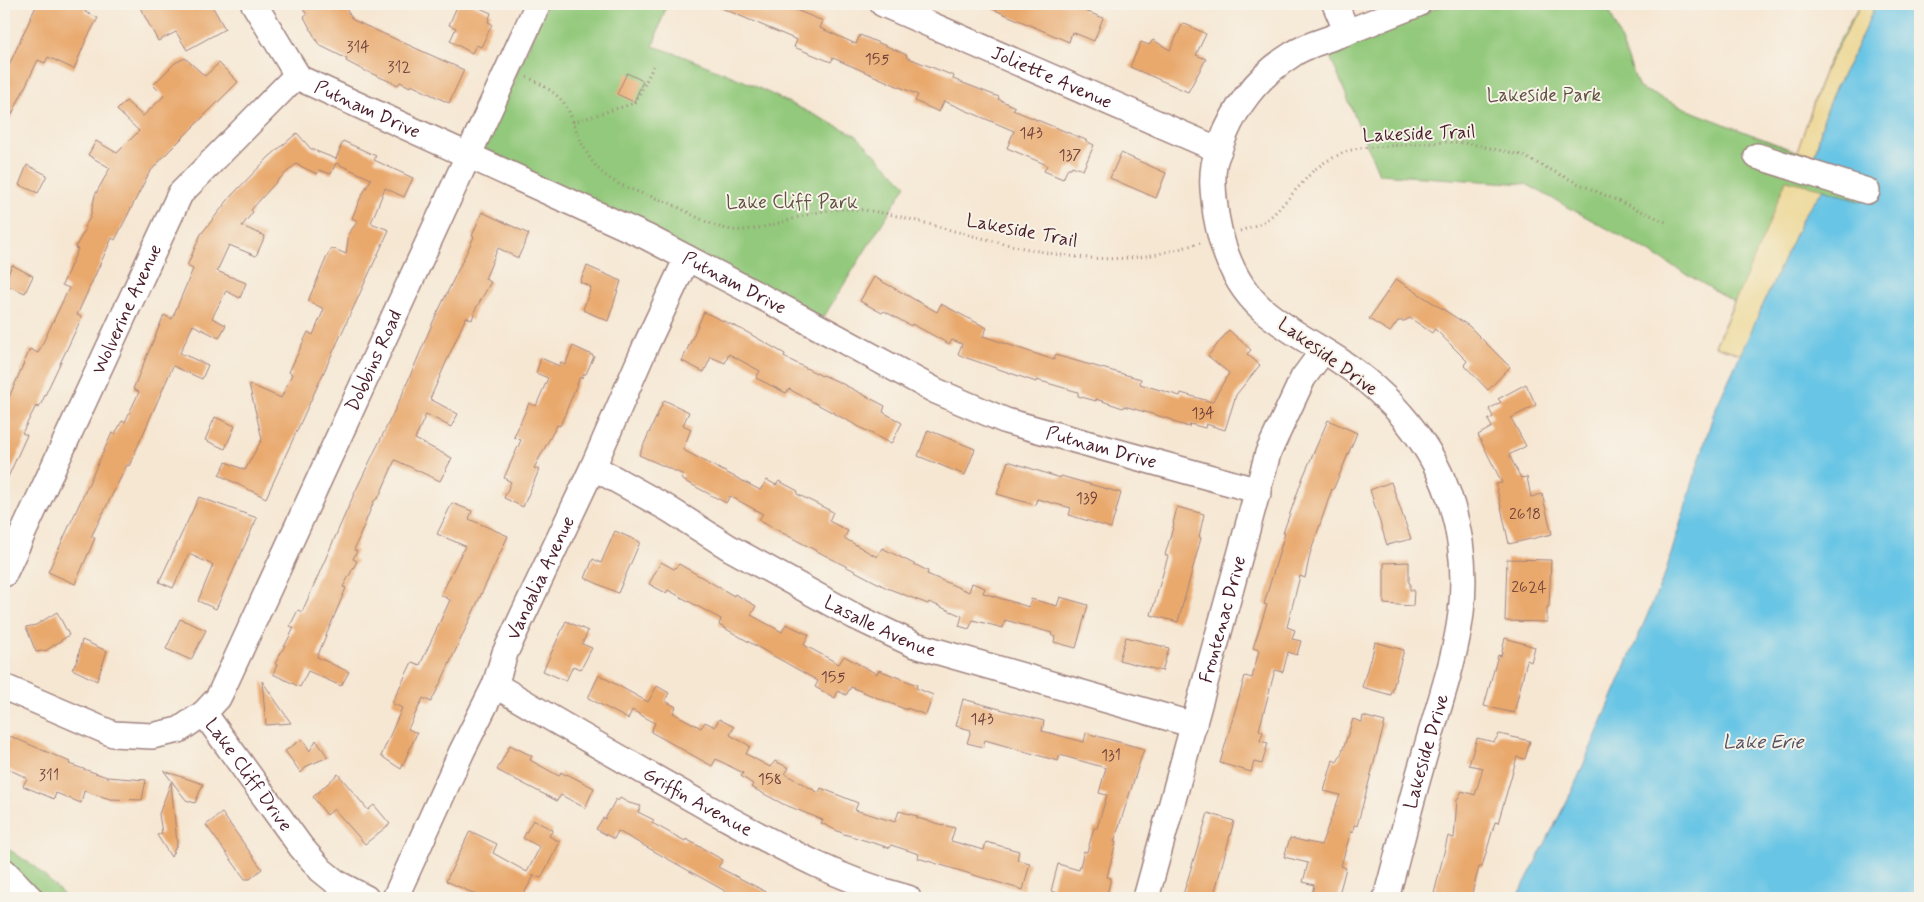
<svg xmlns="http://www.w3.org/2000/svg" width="1924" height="902" viewBox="0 0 1924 902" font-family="Mynerve,sans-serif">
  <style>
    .green { fill: #93c97c; stroke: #6e7454 }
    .sand { fill: #eeda9e; stroke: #9c7c64 }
    .water { fill: #67c5e5; stroke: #587288 }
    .building { fill: #e9a96d }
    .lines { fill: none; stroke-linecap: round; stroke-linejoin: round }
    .minor-casing { stroke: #a0837f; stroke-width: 28 }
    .path { stroke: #a0837f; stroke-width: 3; stroke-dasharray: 1 4; stroke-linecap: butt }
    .minor { stroke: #fff; stroke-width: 25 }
    .labels { text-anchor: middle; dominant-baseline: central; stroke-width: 4; stroke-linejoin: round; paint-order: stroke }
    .number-label { font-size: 16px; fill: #72423c }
    .street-label { font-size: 19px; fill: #4a1f2b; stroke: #f7f3e8 }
    .park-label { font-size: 19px; fill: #605243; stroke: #f7f3e8 }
    .water-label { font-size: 20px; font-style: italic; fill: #535163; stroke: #f7f3e8 }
  </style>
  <rect width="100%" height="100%" fill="#f7f3e8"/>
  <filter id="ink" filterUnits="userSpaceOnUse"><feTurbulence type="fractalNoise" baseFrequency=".02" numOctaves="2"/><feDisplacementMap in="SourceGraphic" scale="10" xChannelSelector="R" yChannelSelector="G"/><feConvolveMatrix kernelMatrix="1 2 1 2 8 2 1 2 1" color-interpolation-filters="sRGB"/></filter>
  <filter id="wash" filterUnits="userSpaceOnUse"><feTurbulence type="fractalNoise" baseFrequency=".0096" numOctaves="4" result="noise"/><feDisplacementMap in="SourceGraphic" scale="20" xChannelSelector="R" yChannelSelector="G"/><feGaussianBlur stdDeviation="1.12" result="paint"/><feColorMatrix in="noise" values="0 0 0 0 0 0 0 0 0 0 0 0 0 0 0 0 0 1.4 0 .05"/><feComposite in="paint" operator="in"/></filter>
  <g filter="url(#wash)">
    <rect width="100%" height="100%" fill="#f6e7d3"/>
    <g class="green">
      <polygon points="547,4 667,4 653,46 680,55 744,81 856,135 906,185 823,318 486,151 485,145"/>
      <path d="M1447 4H1607L1639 88 1696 113 1797 152C1807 127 1813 100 1823 75 1833 51 1847 26 1861 4H1876L1843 77 1833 93 1825 113 1874 178 1861 202 1824 189 1805 213 1741 354 1715 346 1734 302 1639 246 1526 184 1379 174 1327 49Z"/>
      <polygon points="4,846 35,867 67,898 4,898"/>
    </g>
    <g class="sand">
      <polygon points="1861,4 1876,4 1851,59 1833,93 1825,113 1815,155 1797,152 1823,75"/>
      <polygon points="1786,180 1824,189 1805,213 1741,354 1715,346 1764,236"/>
    </g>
    <polygon class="water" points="1876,4 1920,4 1920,898 1517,898 1573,789 1665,574 1714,412 1805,213 1824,189 1861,202 1873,179 1815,155 1825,113 1833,93 1851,59"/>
    <g id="blocks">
      <g class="building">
        <polygon points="37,4 89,4 85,12 98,18 86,40 74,69 48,57 45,63 38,60 4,131 4,76"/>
        <polygon points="138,4 211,4 225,29 187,50 176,32 158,41"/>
        <polygon points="300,4 343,4 353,20 464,70 449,103 411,85 410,87 400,82 398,85 361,69 346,61 347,59 319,45 304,17 307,15"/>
        <polygon points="458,4 471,4 491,13 488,22 492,24 487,35 481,47 476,45 472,53 450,41 456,28 449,25"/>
        <polygon points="712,4 781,4 823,21 820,28 856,44 860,35 891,48 907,55 906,57 954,76 953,79 999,97 998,99 1015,107 1013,110 1086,140 1086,141 1094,145 1083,170 1072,166 1071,168 1068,168 1063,179 1044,171 1047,165 1007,148 1014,131 944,101 939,112 915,101 918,95 833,58 831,62 794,47 797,40"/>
        <polygon points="981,4 1086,4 1083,10 1103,18 1094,41 1072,32 1069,42"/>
        <polygon points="1183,23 1206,34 1196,55 1206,59 1188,92 1130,67 1141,42 1149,45 1153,40 1170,50"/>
        <polygon points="185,58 205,76 219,63 238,82 167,153 149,173 115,240 112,238 77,315 82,317 39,408 36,406 22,433 27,435 4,486 4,409 30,349 38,353 69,288 62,285 78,249 75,248 86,228 84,227 90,218 95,195 110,168 88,155 96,141 117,153 139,131 117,110 126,101 143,116 164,96 153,85 175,63"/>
        <polygon points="627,73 643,81 634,102 617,94"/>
        <polygon points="297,133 311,149 336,159 343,141 376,156 374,160 413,178 404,197 385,188 371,223 389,230 266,498 219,475 226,462 245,470 262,439 249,384 281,398 292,374 289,372 308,332 313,335 324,309 308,301 328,254 332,248 346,254 349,233 358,221 352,218 360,199 371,179 336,163 331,174 319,170 317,174 296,164 277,181 251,210 253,212 242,226 265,236 256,256 229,245 217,271 246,283 240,298 226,291 212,318 226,325 219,338 193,325 180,353 208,365 202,379 173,366 129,466 127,465 91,537 95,538 75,584 48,572 112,433 115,434 122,421 125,422 139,392 133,389 164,315 172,319 193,269 187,266 201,234 232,195 269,157"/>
        <polygon points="1121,153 1166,173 1156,198 1110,178"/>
        <polygon points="27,165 47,175 38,193 19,185"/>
        <polygon points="482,212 529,234 518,258 498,248 485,279 491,282 475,310 472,320 466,317 430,399 458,414 451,427 426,414 415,439 452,458 440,481 395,460 379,497 374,501 354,550 357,551 353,559 357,561 343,587 346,588 317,657 349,672 341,686 308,671 300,687 273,674 277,665 275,664 294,628 290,626 298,610 302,612 355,492 402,395 433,322 474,237 472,236"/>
        <polygon points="12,265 33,276 25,293 4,284"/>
        <polygon points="587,266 621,281 608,321 583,310 591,287 580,282"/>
        <polygon points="874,277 937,312 941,304 987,328 983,336 1054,360 1055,355 1141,379 1140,384 1180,396 1181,393 1212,402 1229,373 1208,356 1229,330 1251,350 1247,354 1260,365 1236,395 1225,430 1206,424 1205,428 1190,424 1189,427 1173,422 1173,420 1124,406 1123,408 1096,399 1096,401 1078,396 1078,392 1037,380 1036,382 964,357 958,354 962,344 952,340 949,344 912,324 911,326 884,311 882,313 860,301"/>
        <polygon points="1396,279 1469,326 1510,367 1488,390 1464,365 1467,361 1435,329 1432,333 1410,318 1404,321 1398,321 1390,332 1369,319"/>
        <polygon points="704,312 743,330 785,354 784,357 822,376 823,375 839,382 885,406 883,412 902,423 891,444 789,389 786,393 756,378 760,371 729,354 725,363 711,357 704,372 682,361"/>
        <polygon points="573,346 594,356 586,374 584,374 582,378 580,377 560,426 557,425 534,468 539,470 523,507 504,498 511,482 504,478 521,440 514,437 529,403 536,406 548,378 536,373 541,358 559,366 561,362 565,365"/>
        <polygon points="1526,384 1536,405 1511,418 1526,446 1509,455 1521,478 1527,477 1531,497 1542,494 1552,534 1509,544 1496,484 1502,483 1478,435 1492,427 1488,420 1493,417 1489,409 1501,402 1498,399"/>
        <polygon points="664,400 689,412 683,425 691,429 683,450 760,490 767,480 776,485 779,481 798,491 797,494 833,512 829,521 848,531 844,538 877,557 882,548 928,571 927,574 969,592 972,583 985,588 983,593 1029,607 1031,599 1057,606 1060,597 1088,605 1076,648 1054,642 1055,637 1051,635 1052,633 1005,620 1003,628 973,620 969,629 959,626 962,616 929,602 928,604 887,588 760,521 760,518 763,514 730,496 726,503 681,479 684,475 639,455"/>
        <polygon points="215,417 235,426 225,449 205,440"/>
        <polygon points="1328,420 1357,433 1333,490 1332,489 1310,554 1305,578 1300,576 1287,627 1295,630 1292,639 1301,641 1297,655 1288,652 1283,672 1275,670 1259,730 1263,732 1260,741 1268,743 1262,764 1254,762 1251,772 1220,763 1245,676 1252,678 1259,650 1253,648 1267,605 1264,604 1285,533 1283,533 1303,477"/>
        <polygon points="928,430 975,449 965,475 918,456"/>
        <polygon points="1008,461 1060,478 1061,476 1121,493 1111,528 1069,515 1071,508 1037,499 1035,505 997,494"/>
        <polygon points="1391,482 1411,539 1387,545 1370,490"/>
        <polygon points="199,497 257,518 216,609 198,601 213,565 189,554 173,588 159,582"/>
        <polygon points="452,503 472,511 469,519 508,536 441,682 431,702 423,698 408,729 417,733 401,769 381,756 402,708 392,703 412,662 420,665 450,600 441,595 465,546 437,534"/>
        <polygon points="1177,507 1204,514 1199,537 1201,538 1178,622 1151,615 1168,556 1165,555 1174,524 1173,524"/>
        <polygon points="615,531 640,542 618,593 585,578 593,559 601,563"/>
        <polygon points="1507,559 1551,560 1549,606 1547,607 1547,622 1505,621"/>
        <polygon points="661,562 674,569 679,564 734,596 735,594 756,606 751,615 782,632 786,624 809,635 804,645 839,664 844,656 877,674 879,670 917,685 916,688 933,695 926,715 907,708 907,710 851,687 846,695 838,691 835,698 815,687 818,681 719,625 721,619 668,590 666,593 649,584"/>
        <polygon points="1409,562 1409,583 1410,583 1410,590 1414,590 1413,606 1384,604 1384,563"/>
        <polygon points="57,612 69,635 47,650 36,652 26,627 36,625"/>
        <polygon points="180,619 206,630 191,660 166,649"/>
        <polygon points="566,621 588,631 582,644 592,648 581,669 573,666 566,681 543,671"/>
        <polygon points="1126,637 1169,648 1162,671 1119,660"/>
        <polygon points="1505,638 1535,647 1531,662 1527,660 1514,713 1484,706 1498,655 1501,656"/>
        <polygon points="82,640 107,651 97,681 72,669 77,661"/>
        <polygon points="1375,642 1404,650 1391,695 1362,687 1370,659 1371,660"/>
        <polygon points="599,675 648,702 657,686 669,693 665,701 676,707 673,713 701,728 705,722 715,727 719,719 734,727 730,735 750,746 746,754 770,767 775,761 789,768 785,774 819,793 821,788 858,803 855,810 895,822 899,811 917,816 917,818 955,828 951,841 984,850 986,842 1019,851 1017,860 1030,863 1023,890 918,858 919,854 891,845 890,848 844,834 821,823 823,820 783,804 751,787 753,784 741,776 743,773 716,759 712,766 651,732 655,723 632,710 628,719 588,698"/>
        <polygon points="262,681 291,723 266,725"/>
        <polygon points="963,699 1044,721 1042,731 1084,742 1086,733 1144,749 1114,842 1116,842 1107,877 1111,878 1106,898 1078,898 1051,891 1058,864 1079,870 1084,851 1087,852 1094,828 1097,828 1107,795 1099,793 1106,768 1060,755 1058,761 985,740 983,747 967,743 971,730 956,726"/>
        <polygon points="1363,716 1385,722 1357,826 1354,825 1353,832 1351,831 1341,866 1346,868 1338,898 1311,898 1314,885 1303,882 1308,863 1284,857 1290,838 1321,845 1340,795 1324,791 1333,760 1337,762 1341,755 1353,719 1362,722"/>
        <polygon points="1499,734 1530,741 1525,759 1517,757 1498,823 1495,822 1482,867 1479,867 1471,897 1433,898 1448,836 1454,838 1457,800 1462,791 1475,795 1483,768 1469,765 1477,738 1494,742"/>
        <polygon points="10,736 70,762 69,764 107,777 146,780 142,800 110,799 84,791 81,803 56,793 54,799 23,786 27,778 4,767 4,753"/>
        <polygon points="302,739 310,751 316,740 328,757 307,766 301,773 285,751"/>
        <polygon points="510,745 532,756 530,760 559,776 561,772 566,775 567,774 594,788 585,808 561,795 557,801 497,770"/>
        <polygon points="164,771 203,784 195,803 186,800"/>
        <polygon points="338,774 368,810 374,805 390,824 365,844 334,809 327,815 313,797"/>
        <polygon points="171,782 177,844 171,857 157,835 162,833 159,814"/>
        <polygon points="620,798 629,803 641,806 638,812 654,820 652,823 685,841 686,839 723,860 718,867 778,898 721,898 725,891 618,831 614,839 596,829 603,818 605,819 616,799 618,801"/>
        <polygon points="222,813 262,869 250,879 245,879 206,825"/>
        <polygon points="1208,813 1234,821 1213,898 1182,898"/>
        <polygon points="533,820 553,830 549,836 560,842 541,878 532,875 534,876 521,898 484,898 446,881 470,831 497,844 493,853 527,872 540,847 523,838"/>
      </g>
    </g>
  </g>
  <g filter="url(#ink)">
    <use href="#blocks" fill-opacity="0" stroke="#a0837f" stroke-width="1"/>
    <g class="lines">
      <defs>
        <g id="minor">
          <path id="s1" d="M254 4 299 78 647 237 802 318 936 391 1006 421 1259 491"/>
          <path id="s2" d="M883 4 1219 150"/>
          <polyline points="1335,4 1347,32"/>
          <polyline points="1757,156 1867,191"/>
          <path id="s3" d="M593 467 667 508 730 548 854 616 915 645 1194 725"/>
          <path id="s4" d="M4 574 180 194 297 75"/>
          <path id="s5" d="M495 685C567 728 639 769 712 810 775 844 838 880 908 898"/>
          <path id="s6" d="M4 687 113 734 152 736 179 730 204 713 301 847 321 870 337 883 366 898"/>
          <path id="s7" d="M204 713 218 698 222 690 538 4"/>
          <polyline points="4,871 30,898"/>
          <path id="s8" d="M395 898 462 751 495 685 505 653 593 467 647 343 687 258"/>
          <path id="s9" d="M1146 898 1268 453 1303 378 1323 351"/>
          <path id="s10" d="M1386 898C1399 851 1410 804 1424 757 1449 668 1480 600 1452 506 1434 444 1390 394 1337 359 1312 343 1285 329 1262 309 1235 285 1222 250 1216 215 1214 199 1211 182 1214 165 1215 158 1219 151 1221 144 1235 106 1259 75 1293 54 1306 45 1324 41 1339 35 1366 25 1392 14 1418 4"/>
        </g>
      </defs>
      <use href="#minor" class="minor-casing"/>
      <g class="path">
        <path d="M527 77C540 83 555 92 564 103 569 110 572 119 575 127 584 150 594 171 617 183 633 191 650 196 667 202 691 212 717 233 744 230 780 227 814 207 851 209 886 211 920 222 954 231 1018 247 1085 267 1152 255 1169 252 1186 247 1203 242"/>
        <polyline points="573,122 635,103 654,65"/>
        <polyline points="1240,231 1262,223 1274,214 1313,171 1325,162 1344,152 1359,148 1447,142 1467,143 1521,155 1575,182 1666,222"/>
      </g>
      <use href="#minor" class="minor"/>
    </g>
  </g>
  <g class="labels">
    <g class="number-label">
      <text x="358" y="47">314</text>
      <text x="877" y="59">155</text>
      <text x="399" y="67">312</text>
      <text x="1031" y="133">143</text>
      <text x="1070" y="155">137</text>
      <text x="1203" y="413">134</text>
      <text x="1087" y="498">139</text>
      <text x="1525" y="514">2618</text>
      <text x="1529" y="587">2624</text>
      <text x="833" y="677">155</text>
      <text x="982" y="719">143</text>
      <text x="1111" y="755">131</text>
      <text x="49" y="775">311</text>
      <text x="770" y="779">158</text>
    </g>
    <g class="street-label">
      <text stroke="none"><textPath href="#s2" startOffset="184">Joliette Avenue</textPath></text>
      <text stroke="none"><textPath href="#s1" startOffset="162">Putnam Drive</textPath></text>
      <text transform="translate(1419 134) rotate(-2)">Lakeside Trail</text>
      <text transform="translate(1022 231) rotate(11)">Lakeside Trail</text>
      <text stroke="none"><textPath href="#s1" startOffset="568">Putnam Drive</textPath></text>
      <text stroke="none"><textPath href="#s4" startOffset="292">Wolverine Avenue</textPath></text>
      <text transform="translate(1328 357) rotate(36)">Lakeside Drive</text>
      <text stroke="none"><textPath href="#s7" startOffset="392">Dobbins Road</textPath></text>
      <text stroke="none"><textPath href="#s1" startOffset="972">Putnam Drive</textPath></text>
      <text stroke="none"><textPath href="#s8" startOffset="352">Vandalia Avenue</textPath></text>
      <text stroke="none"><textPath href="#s9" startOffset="289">Frontenac Drive</textPath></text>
      <text stroke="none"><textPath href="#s3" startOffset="329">Lasalle Avenue</textPath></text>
      <text stroke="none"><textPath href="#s10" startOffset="152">Lakeside Drive</textPath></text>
      <text stroke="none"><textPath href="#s6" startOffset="292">Lake Cliff Drive</textPath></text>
      <text stroke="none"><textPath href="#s5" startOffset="234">Griffin Avenue</textPath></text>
    </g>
    <g class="park-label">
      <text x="1544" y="95">Lakeside Park</text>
      <text x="792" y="202">Lake Cliff Park</text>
    </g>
    <g class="water-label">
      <text x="1763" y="742">Lake Erie</text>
    </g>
  </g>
  <rect width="1924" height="902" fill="none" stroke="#f7f3e8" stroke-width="20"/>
</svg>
